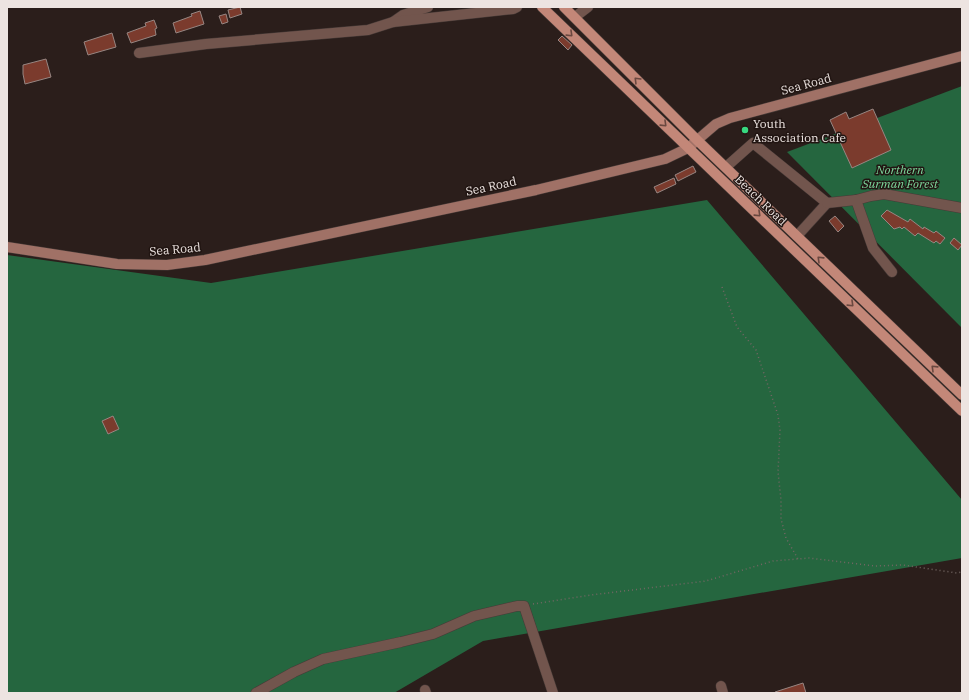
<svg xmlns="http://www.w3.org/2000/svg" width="969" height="700" viewBox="0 0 969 700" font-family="'IBM Plex Serif',serif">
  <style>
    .forest { fill: #25663f }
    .building { fill: #7b3b2d; stroke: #978682 }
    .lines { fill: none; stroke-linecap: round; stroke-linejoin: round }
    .street-casing { stroke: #463a37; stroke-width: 11 }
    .secondary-casing { stroke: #463a37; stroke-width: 11 }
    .primary-casing { stroke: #463a37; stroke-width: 11 }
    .path { stroke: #736764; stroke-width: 1.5; stroke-dasharray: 1 3; stroke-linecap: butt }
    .street { stroke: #72554d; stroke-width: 10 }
    .secondary { stroke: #a07166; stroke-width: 10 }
    .primary { stroke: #c38778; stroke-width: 10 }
    .oneway { stroke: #6a4840 }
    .poi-dot { fill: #37d880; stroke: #211512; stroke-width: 1.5 }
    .labels { text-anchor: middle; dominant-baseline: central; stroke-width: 3; stroke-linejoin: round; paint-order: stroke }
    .street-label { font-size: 12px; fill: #ede4e1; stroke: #211512 }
    .poi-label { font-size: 12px; fill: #ede4e1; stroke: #211512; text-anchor: start }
    .park-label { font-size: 12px; font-style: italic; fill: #7ed99d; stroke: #211512 }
  </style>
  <rect width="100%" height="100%" fill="#2b1e1b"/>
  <g class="forest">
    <polygon points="962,86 962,328 787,152"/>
    <polygon points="707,200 962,500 962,558 483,641 394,693 7,693 7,255 211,283"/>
  </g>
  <g class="building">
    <polygon points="240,7 242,14 230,18 228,10"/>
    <polygon points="200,11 204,24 176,33 173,23 192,16 191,14"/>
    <polygon points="226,14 228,22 222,24 219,16"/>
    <polygon points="154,20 157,28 155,29 156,35 131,43 127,33 146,26 145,23"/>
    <polygon points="112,33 116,47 88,55 84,42"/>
    <polygon points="562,36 572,45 568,50 558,40"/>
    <polygon points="46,59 51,77 25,84 23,74 23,65"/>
    <polygon points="873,109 891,150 852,168 830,120 846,112 849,119"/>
    <polygon points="693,166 696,172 678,181 675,175"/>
    <polygon points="674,178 676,184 657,193 654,187"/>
    <polygon points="887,210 908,222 910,219 923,229 924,227 934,233 936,231 945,238 940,244 936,241 934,243 918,233 915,236 904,227 902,229 900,227 894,229 881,216"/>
    <polygon points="835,216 844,226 838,232 829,221"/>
    <polygon points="954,238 962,245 958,250 950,243"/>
    <polygon points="113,416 119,429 108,434 102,421"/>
    <polygon points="803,683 806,693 775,693 775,692"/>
  </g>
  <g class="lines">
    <defs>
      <g id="street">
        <polyline points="575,17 588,7"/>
        <polyline points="393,22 403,15 428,7"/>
        <polyline points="139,53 206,44 368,30 393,22 513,9 517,7"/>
        <polyline points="726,167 753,143 827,203 797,236"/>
        <polyline points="856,200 871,196 884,194 962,208"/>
        <polyline points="827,203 856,200 873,248 892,272"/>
        <polyline points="721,686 723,693"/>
        <polyline points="425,690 426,693"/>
        <polyline points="256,693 294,672 323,659 401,642 433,634 474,616 517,606 524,606 553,693"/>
      </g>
      <polyline id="secondary" points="7,247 117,264 167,265 205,260 536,190 665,159 688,148 716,124 730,118 962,56"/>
      <g id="primary">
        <polyline points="542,7 962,411"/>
        <polyline points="564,7 698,141 962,395"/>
      </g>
    </defs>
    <use href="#street" class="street-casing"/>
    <use href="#secondary" class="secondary-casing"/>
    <use href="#primary" class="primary-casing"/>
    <g class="path">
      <polyline points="722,287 737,327 756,350 778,415 780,430 778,472 781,500 781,519 786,538 798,559"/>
      <polyline points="533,604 591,595 706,581 773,561 809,558 875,566 903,565 957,573 962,572"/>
    </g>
    <use href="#street" class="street"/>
    <use href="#secondary" class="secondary"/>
    <use href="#primary" class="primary"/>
  </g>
  <defs><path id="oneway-chevron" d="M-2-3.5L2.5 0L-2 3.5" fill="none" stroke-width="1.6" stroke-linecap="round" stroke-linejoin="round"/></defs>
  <g class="oneway">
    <use href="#oneway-chevron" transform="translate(570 34) rotate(44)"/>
    <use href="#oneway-chevron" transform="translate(637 80) rotate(-135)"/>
    <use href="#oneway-chevron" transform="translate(664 124) rotate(44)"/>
    <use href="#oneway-chevron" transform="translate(758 214) rotate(44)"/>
    <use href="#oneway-chevron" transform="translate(820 259) rotate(-136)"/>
    <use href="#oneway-chevron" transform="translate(851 304) rotate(44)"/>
    <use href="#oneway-chevron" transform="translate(934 368) rotate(-136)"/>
  </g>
  <circle class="poi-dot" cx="745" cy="130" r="4"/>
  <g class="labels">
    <g class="street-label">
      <text transform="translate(806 84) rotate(-15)">Sea Road</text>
      <text transform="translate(491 186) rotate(-12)">Sea Road</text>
      <text transform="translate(761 200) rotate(44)">Beach Road</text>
      <text transform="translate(175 249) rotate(-5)">Sea Road</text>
    </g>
    <g class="poi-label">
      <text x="753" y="123">Youth<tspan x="753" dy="14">Association Cafe</tspan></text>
    </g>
    <g class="park-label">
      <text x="900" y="169">Northern<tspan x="900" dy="14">Surman Forest</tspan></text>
    </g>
  </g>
  <rect width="969" height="700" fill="none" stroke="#ede4e1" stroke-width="16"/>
</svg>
